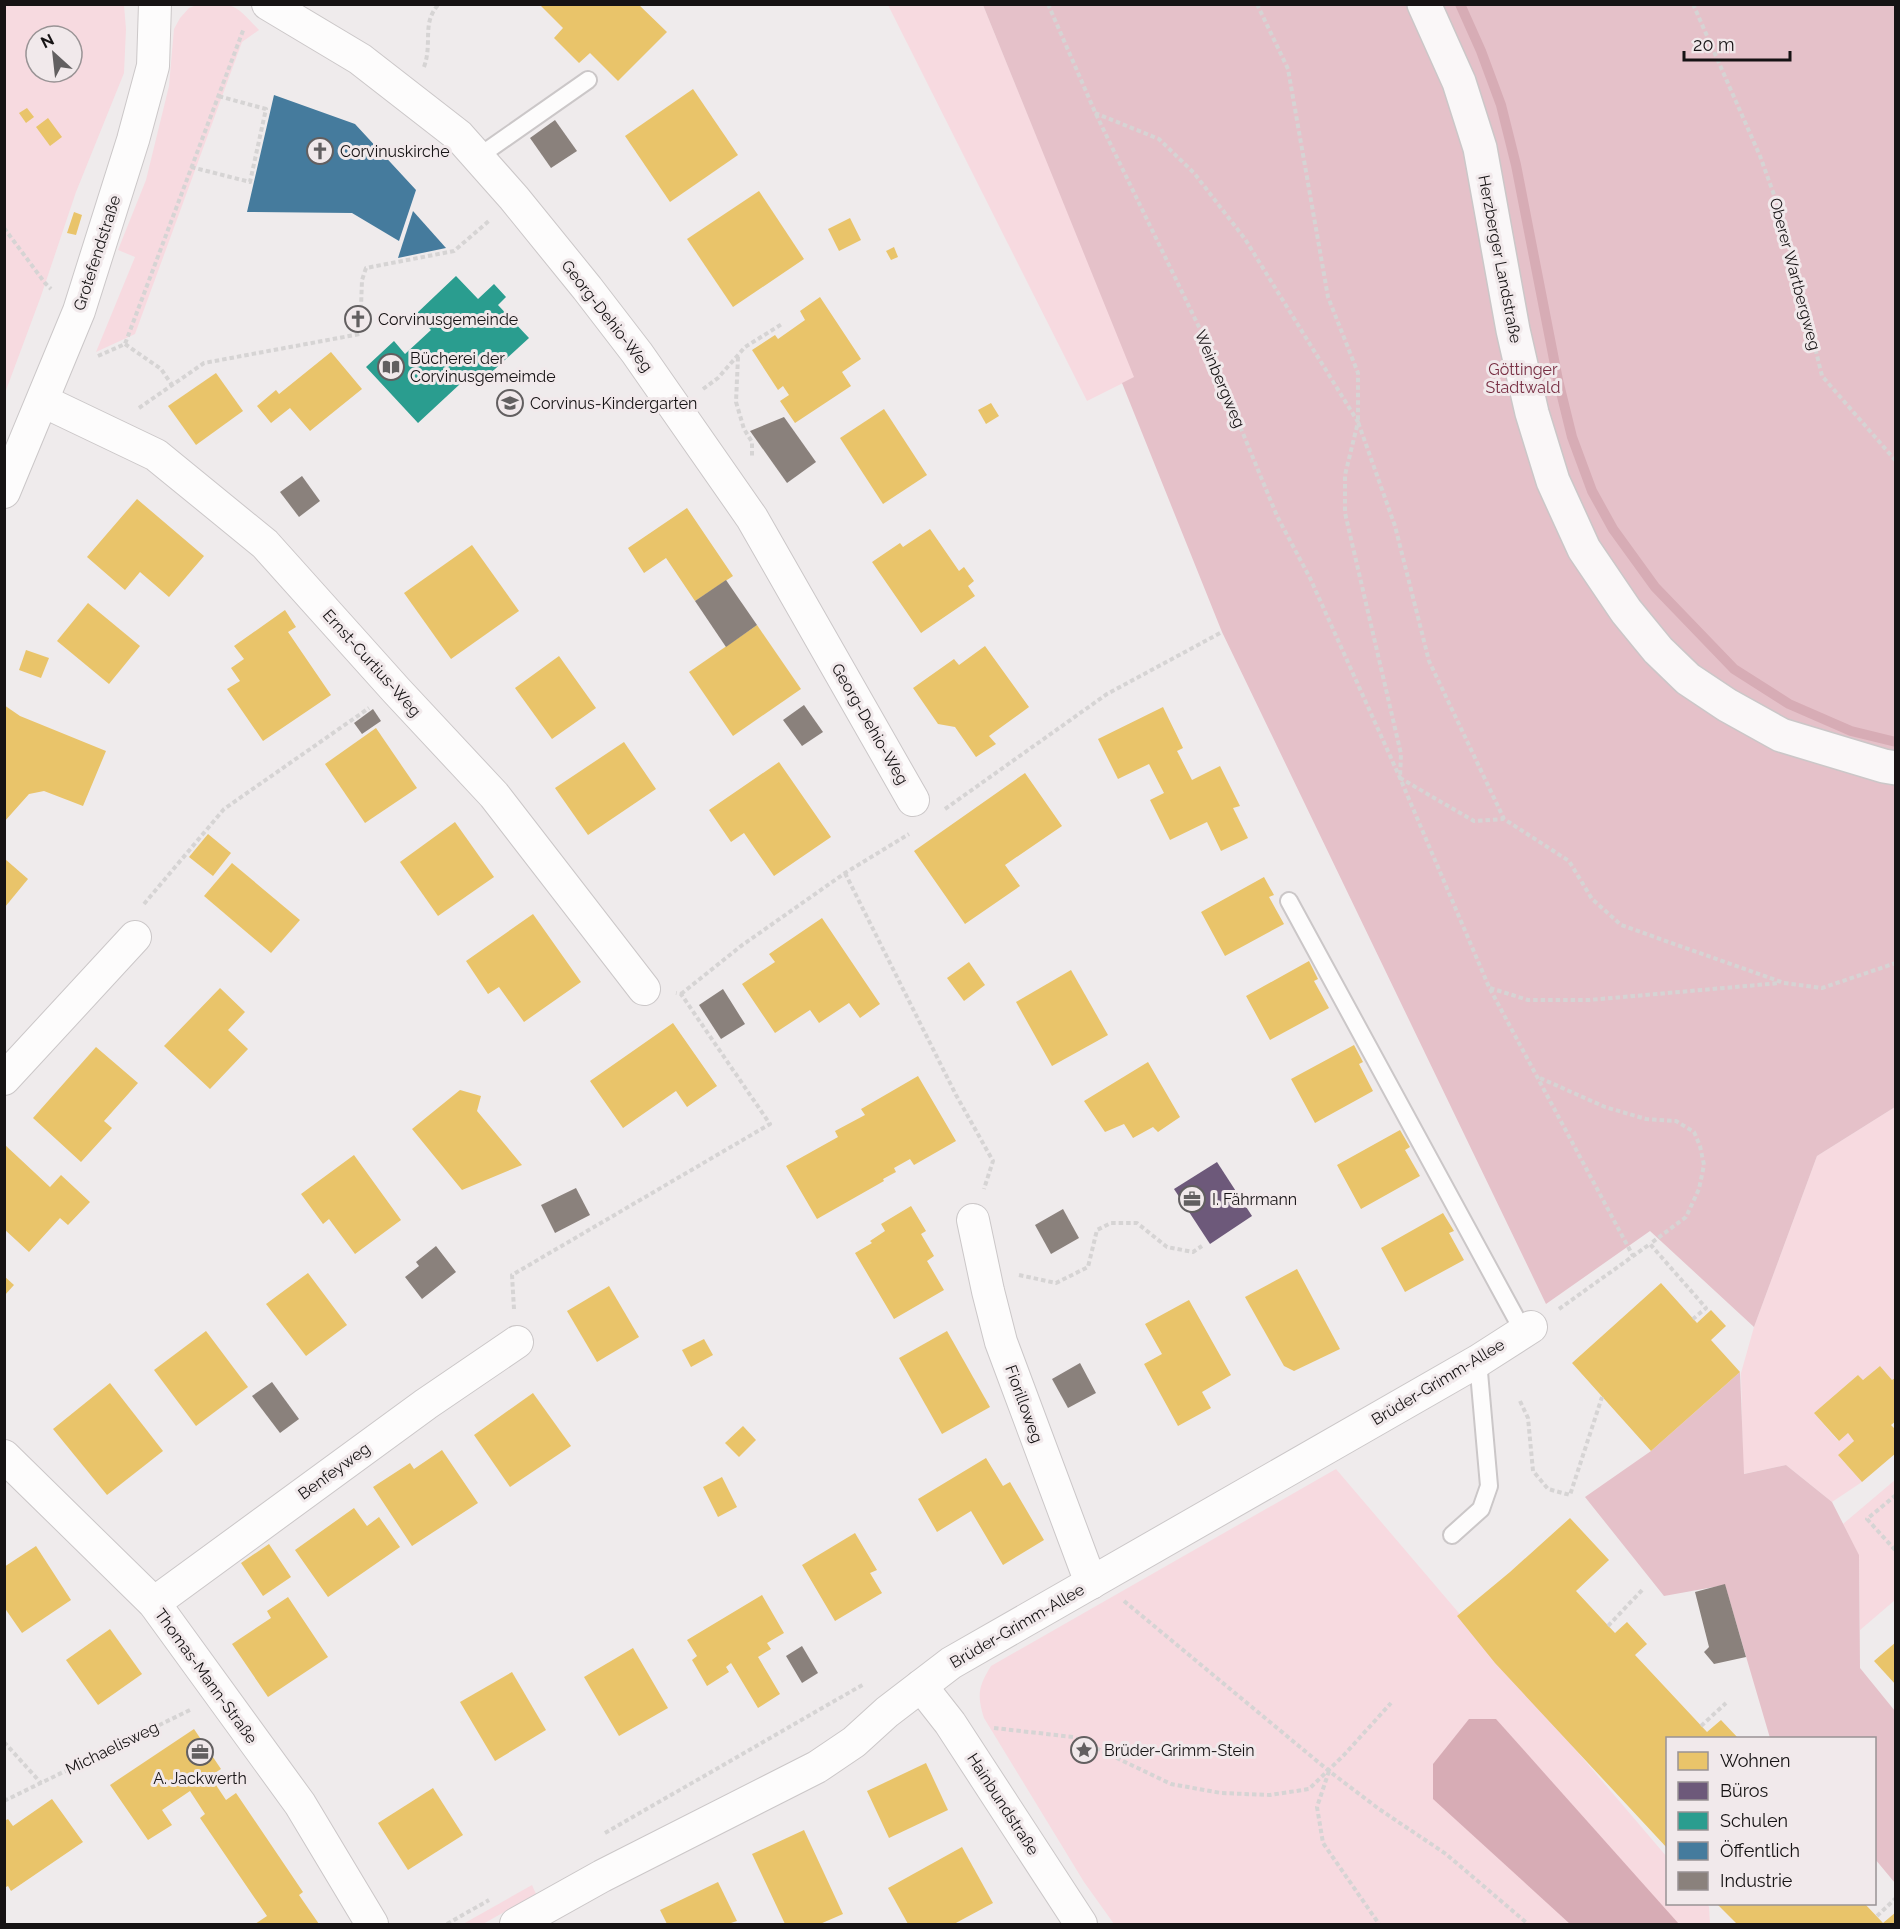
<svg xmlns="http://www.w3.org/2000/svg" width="1900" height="1929" viewBox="0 0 1900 1929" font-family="Raleway,sans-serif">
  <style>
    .green { fill: #f7dae0; fill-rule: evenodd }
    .forest { fill: #e5c1c9 }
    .water { fill: #d7acb5 }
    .homes { fill: #e9c46a }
    .offices { fill: #6d597a }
    .schools { fill: #2a9d8f }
    .public { fill: #457b9d }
    .industry { fill: #8a817c }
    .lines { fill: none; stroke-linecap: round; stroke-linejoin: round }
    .stream { stroke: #d7acb5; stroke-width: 10 }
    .lane-casing { stroke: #cbc7c8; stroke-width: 20 }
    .street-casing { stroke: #cbc7c8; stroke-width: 34 }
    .secondary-casing { stroke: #cbc7c8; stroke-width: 36 }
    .path { stroke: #d6d4d4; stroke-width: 4; stroke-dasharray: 4.5 3; stroke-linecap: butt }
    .lane { stroke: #fdfcfc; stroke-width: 16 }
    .street { stroke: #fdfcfc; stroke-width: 32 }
    .secondary { stroke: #faf7f8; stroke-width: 33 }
    .labels { text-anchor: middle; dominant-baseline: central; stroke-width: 6; stroke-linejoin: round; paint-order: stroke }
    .poi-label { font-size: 16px; fill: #161314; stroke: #f1e9eb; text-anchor: start }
    .street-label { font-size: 16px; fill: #161314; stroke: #f1e9eb }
    .park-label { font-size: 16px; fill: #772d42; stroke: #f1e9eb }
  </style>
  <rect width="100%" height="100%" fill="#efebec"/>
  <g class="green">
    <path d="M199 4C237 4 233 3 259 30L242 42 135 334 96 352 135 257 118 250 146 180 169 86 174 29 180 18 189 8Z"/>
    <path d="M5 5H124L126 29 124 73 76 192 41 296 5 393ZM36 36H72V72H36Z"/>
    <polygon points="888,5 983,5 1135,377 1087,401"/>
    <polygon points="1895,1107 1895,1377 1892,1380 1880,1366 1863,1380 1858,1375 1814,1413 1838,1441 1848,1433 1854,1441 1838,1455 1862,1482 1832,1502 1786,1465 1743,1474 1741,1373 1754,1327 1817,1156"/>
    <path d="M1336 1469 1667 1857 1668 1904H1707L1709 1907 1710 1924H1114L1084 1882 984 1718C977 1695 978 1687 991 1666Z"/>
    <polygon points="1895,1480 1895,1600 1860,1630 1859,1556 1843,1524"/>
    <polygon points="532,1885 536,1894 483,1924 463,1924"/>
  </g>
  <g class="forest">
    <polygon points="983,5 1895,5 1895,1107 1817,1156 1754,1327 1650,1231 1546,1304 1222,632 1122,383 1134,377"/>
    <polygon points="1740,1372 1744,1474 1786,1465 1832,1502 1859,1555 1860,1668 1895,1711 1895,1883 1875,1859 1874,1738 1770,1738 1725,1585 1664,1596 1585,1497 1651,1451"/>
  </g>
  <polygon class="water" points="1469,1719 1496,1719 1679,1924 1570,1924 1433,1799 1433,1764"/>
  <g class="homes">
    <polygon points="539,4 638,4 667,32 618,81 590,53 579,63 554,38 563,28"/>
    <polygon points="693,89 738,155 670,202 625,136"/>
    <polygon points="27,108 34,117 26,123 19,113"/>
    <polygon points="48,118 62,137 50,146 36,127"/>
    <polygon points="759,191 804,259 733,307 687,239"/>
    <polygon points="74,212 82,215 76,235 67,233"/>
    <polygon points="850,218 861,240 839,251 828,229"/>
    <polygon points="894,247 898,257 891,260 886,251"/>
    <polygon points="820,297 861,359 842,372 851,386 795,423 780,401 789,395 783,386 778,390 752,350 775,335 778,339 805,320 800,311"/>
    <polygon points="331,352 362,389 310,431 290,408 271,423 257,406 276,390 279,394"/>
    <polygon points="216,373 243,411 196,445 168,406"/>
    <polygon points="991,403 999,416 986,424 978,410"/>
    <polygon points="884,409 927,475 883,504 840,438"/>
    <polygon points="137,499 204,556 169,597 140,572 125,590 87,557"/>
    <polygon points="687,508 733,576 695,601 666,558 644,573 628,548"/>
    <polygon points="930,529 959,571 964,567 974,581 968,586 975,596 921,633 872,562 900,543 903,547"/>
    <polygon points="472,545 519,611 451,659 404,593"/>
    <polygon points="88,603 140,646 109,684 57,641"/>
    <polygon points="285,610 296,627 288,632 331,695 263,741 227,689 240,681 231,668 244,659 234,646"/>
    <polygon points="757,625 801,689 733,736 689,672"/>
    <polygon points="985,646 1029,707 989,736 996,744 976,757 955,727 938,724 913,688 954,659 959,665"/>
    <polygon points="26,650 49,658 41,678 19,670"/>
    <polygon points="559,656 596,708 552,739 515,688"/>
    <polygon points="4,705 20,716 106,751 83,806 44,791 29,794 4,822"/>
    <polygon points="1163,707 1183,748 1177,751 1192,780 1220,766 1240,806 1233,808 1248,838 1221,851 1207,822 1170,840 1150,800 1164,793 1149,764 1118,779 1098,739"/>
    <polygon points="376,728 417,788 365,823 325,764"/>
    <polygon points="624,742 656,789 588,835 555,788"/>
    <polygon points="779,762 831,837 774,876 744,833 731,842 709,810"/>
    <polygon points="1025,773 1062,826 1005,865 1020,886 965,924 914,851"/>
    <polygon points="455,822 494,877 438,916 400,862"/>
    <polygon points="208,834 231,853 213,876 189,857"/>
    <polygon points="5,859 28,879 5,907"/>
    <polygon points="232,863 300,920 271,953 204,896"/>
    <polygon points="1264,877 1274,895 1269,897 1284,924 1225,956 1201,912"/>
    <polygon points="533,914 581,982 524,1022 499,987 488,994 466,961"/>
    <polygon points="822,918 880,1004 860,1018 849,1003 819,1023 810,1010 775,1033 742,984 775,962 769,954"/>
    <polygon points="1309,961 1318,979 1314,981 1329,1008 1270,1040 1246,996"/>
    <polygon points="969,962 985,985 964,1001 947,978"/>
    <polygon points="1071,970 1108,1035 1052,1066 1016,1002"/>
    <polygon points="220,988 245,1012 228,1030 248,1049 210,1089 164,1046"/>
    <polygon points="673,1023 717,1086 687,1107 676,1091 623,1128 590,1081"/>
    <polygon points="1354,1045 1363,1062 1359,1064 1373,1091 1315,1123 1291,1079"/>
    <polygon points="96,1047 138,1083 104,1121 112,1128 81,1162 33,1118"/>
    <polygon points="1148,1062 1180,1117 1158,1132 1153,1127 1133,1138 1124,1124 1105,1132 1084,1101"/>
    <polygon points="918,1076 956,1141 914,1165 910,1159 894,1168 896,1172 883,1179 884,1181 817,1219 786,1166 838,1137 835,1131 865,1115 861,1109"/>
    <polygon points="460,1090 481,1096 477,1111 522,1165 462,1190 412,1129"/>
    <polygon points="1400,1130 1410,1147 1405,1150 1420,1176 1361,1209 1337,1165"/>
    <polygon points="4,1144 50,1187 61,1175 90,1202 68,1225 60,1218 29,1252 4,1229"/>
    <polygon points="354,1155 401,1220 355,1254 329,1219 323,1224 301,1194"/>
    <polygon points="911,1206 926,1231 921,1234 934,1256 927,1261 944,1290 894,1319 855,1253 872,1243 870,1241 885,1231 881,1224"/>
    <polygon points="1443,1213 1454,1231 1449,1233 1464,1260 1405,1292 1381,1248"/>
    <polygon points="1297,1269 1340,1349 1294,1371 1284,1366 1245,1297"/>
    <polygon points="308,1273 347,1325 306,1356 266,1304"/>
    <polygon points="4,1276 14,1285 4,1296"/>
    <polygon points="1661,1283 1697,1323 1711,1310 1726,1326 1711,1340 1740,1372 1651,1451 1572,1363"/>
    <polygon points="609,1286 639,1337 597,1362 567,1311"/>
    <polygon points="1189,1300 1231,1375 1202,1392 1211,1408 1178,1426 1144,1364 1162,1354 1145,1324"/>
    <polygon points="206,1331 248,1387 196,1426 154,1370"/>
    <polygon points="947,1331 990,1407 942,1434 899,1358"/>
    <polygon points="704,1339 713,1355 691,1367 682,1350"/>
    <polygon points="1880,1366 1892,1380 1896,1377 1896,1421 1891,1425 1896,1430 1896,1453 1862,1482 1838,1455 1854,1441 1848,1433 1839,1441 1814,1413 1858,1375 1863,1380"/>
    <polygon points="110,1383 163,1451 107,1495 53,1429"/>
    <polygon points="533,1393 571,1446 510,1487 474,1435"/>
    <polygon points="743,1426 756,1440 739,1457 725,1443"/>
    <polygon points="442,1450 478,1503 412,1546 373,1487 410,1463 414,1469"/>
    <polygon points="986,1458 1003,1486 1010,1482 1044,1540 1003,1565 971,1511 937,1532 918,1499"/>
    <polygon points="722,1477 737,1507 718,1517 703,1487"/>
    <polygon points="354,1508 367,1526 379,1517 400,1547 328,1597 295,1550"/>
    <polygon points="1570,1518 1609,1560 1576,1591 1615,1633 1627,1622 1647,1644 1635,1655 1707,1732 1721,1720 1738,1738 1668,1738 1668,1849 1495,1663 1457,1616 1510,1572"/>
    <polygon points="855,1533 877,1570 870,1573 882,1593 835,1621 802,1565"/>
    <polygon points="269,1544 291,1577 263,1596 241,1563"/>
    <polygon points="36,1546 71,1600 22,1633 4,1607 4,1567"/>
    <polygon points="762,1595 784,1633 767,1643 771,1649 758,1657 780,1694 758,1708 731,1663 726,1667 729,1672 707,1686 692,1660 697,1656 687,1640"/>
    <polygon points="288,1597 328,1657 268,1697 232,1644 271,1618 267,1611"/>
    <polygon points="110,1629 142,1674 98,1705 66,1660"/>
    <polygon points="1896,1642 1896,1685 1874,1661"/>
    <polygon points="633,1648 668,1708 619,1736 584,1677"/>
    <polygon points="512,1672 546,1730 495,1761 460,1702"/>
    <polygon points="194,1729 221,1769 210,1776 226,1800 236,1793 303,1892 299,1895 319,1924 255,1924 267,1916 200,1818 205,1814 190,1791 162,1810 172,1825 148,1840 110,1785"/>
    <polygon points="926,1763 948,1810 889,1838 867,1791"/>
    <polygon points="433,1788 463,1835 408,1870 378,1823"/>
    <polygon points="52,1799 83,1842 11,1891 8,1886 4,1888 4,1821 8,1819 13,1826"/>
    <polygon points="804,1830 843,1914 820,1924 785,1924 752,1854"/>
    <polygon points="962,1847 993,1903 954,1924 908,1924 888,1888"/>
    <polygon points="718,1882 737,1921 728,1924 667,1924 660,1910"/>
    <polygon points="1717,1904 1865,1904 1883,1923 1896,1912 1896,1924 1737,1924"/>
  </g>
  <polygon class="offices" points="1217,1162 1252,1216 1210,1244 1174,1189"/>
  <polygon class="schools" points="456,276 478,299 494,284 506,297 498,305 529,338 483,380 474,371 418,423 366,367 394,341 405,354 431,330 416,314"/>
  <g class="public">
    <polygon points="274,95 355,124 416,190 399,241 352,213 247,212"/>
    <polygon points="413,211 446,248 398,258"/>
  </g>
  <g class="industry">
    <polygon points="555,120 577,151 551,168 530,138"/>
    <polygon points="784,417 816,462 787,483 750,431"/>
    <polygon points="302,476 320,501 299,517 280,492"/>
    <polygon points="726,580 757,625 726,647 695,601"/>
    <polygon points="804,705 823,732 802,746 783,720"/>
    <polygon points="373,709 381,721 362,734 354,723"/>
    <polygon points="723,989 745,1024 721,1039 699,1005"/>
    <polygon points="576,1188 590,1215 555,1233 541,1205"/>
    <polygon points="1063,1209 1079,1238 1051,1254 1035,1225"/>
    <polygon points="436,1246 456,1272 422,1299 405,1277 419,1266 416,1262"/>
    <polygon points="1080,1363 1096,1393 1068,1408 1052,1379"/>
    <polygon points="272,1382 299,1419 280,1433 252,1396"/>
    <polygon points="1725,1584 1746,1657 1714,1664 1704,1652 1709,1647 1695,1592"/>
    <polygon points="802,1646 818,1673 802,1683 786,1656"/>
  </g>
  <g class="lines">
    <polyline class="stream" points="1460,4 1481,51 1501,105 1516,165 1558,380 1572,437 1592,491 1613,529 1655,587 1734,669 1789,704 1851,731 1896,742"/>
    <defs>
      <g id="lane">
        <polyline points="478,157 588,80"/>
        <polyline points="1289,901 1523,1331"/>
        <polyline points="1452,1535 1481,1509 1489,1486 1478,1361"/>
      </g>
      <g id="street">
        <polyline points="268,4 360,59 459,136 514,198 587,288 637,353 752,518 913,800"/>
        <polyline points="43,401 156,455 265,544 396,690 494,795 644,989"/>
        <polyline points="4,492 79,311 133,140 153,66 155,4"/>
        <polyline points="4,1079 135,937"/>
        <polyline points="973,1220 988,1291 1001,1342 1091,1583"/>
        <polyline points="4,1456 154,1603 300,1804 372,1924"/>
        <polyline points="154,1603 426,1404 517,1342"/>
        <polyline points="921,1686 950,1723 1081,1924"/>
        <polyline points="516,1924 602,1876 817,1767 854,1742 887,1712 951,1663 1478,1361 1531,1327"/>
      </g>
      <polyline id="secondary" points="1424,4 1459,82 1480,148 1513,330 1532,413 1553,481 1584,549 1626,611 1658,650 1688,679 1727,705 1781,735 1884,766 1896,768"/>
    </defs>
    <use href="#lane" class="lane-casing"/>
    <use href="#street" class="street-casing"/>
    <use href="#secondary" class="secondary-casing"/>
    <g class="path">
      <polyline points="1048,4 1095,112 1200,329 1277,516 1310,578 1400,778 1489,987 1633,1256"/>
      <polyline points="1257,4 1288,69 1328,297 1358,373 1358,422 1395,526 1429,661 1504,819 1569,861 1592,899 1621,925 1784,983 1822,988 1896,963"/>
      <polyline points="1693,4 1760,156 1786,228 1822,376 1896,461"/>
      <path d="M424 67C433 42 421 23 439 4"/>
      <polyline points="1095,113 1159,139 1194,173 1245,239 1358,422 1345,475 1345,513 1401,754 1400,778 1474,821 1503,819"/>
      <polyline points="191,167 250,182 266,109 218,96"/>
      <polyline points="4,228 45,283 51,289"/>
      <polyline points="125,344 161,369 172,385"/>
      <polyline points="98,356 125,344 244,28"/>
      <polyline points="738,357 736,402 744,429 752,442 752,457"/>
      <polyline points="703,389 718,378 745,347 782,324"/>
      <polyline points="139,408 204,363 360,334 362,280 366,268 454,251 490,220"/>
      <polyline points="945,809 1107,694 1222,632"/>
      <polyline points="845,873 956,1095 993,1161 984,1189"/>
      <polyline points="144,904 224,809 369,708"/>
      <polyline points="1490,988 1528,1000 1589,1000 1780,983"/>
      <polyline points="681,994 741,946 845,873 909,834"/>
      <polyline points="1540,1078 1605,1107 1646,1119 1676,1121 1694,1132 1700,1146 1704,1165 1699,1189 1686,1217 1650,1244"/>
      <polyline points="1019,1275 1056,1283 1088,1267 1097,1230 1111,1223 1137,1223 1167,1247 1193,1252 1202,1246"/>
      <polyline points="514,1309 512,1275 770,1124 681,994 676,993"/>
      <polyline points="1559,1309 1650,1244 1706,1308 1693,1319"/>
      <polyline points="1520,1401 1528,1418 1533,1471 1548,1489 1570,1495 1602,1397"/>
      <polyline points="1896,1495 1867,1519 1896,1551"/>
      <polyline points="1124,1601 1329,1771 1379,1809 1446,1854 1528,1924"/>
      <polyline points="1608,1626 1644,1588"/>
      <polyline points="1701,1726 1726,1703"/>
      <polyline points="994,1728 1073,1737 1171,1784 1221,1793 1270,1795 1309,1789 1344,1755 1391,1703"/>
      <polyline points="4,1742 41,1783"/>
      <polyline points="1329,1771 1317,1807 1323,1843 1379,1924"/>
      <polyline points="4,1801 190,1710"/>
      <polyline points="605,1833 864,1684"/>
      <polyline points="1877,1916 1896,1898"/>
      <polyline points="447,1924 489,1900"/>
    </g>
    <use href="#lane" class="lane"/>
    <use href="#street" class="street"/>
    <use href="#secondary" class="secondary"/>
  </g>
  <defs>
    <symbol id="church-ring" viewBox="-11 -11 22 22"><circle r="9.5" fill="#f1e9eb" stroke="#625f60" stroke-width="1.5"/><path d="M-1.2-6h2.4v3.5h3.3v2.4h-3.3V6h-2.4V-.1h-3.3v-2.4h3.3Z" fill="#625f60"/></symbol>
    <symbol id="library-ring" viewBox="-11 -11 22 22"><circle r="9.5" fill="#f1e9eb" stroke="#625f60" stroke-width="1.5"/><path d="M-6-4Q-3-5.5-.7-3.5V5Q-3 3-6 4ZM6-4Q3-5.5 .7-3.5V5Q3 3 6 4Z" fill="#625f60"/></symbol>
    <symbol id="school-ring" viewBox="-11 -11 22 22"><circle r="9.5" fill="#f1e9eb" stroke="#625f60" stroke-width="1.5"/><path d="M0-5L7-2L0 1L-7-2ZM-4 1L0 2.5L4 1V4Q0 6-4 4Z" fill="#625f60"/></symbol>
    <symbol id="office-ring" viewBox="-11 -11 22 22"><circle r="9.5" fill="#f1e9eb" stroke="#625f60" stroke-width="1.5"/><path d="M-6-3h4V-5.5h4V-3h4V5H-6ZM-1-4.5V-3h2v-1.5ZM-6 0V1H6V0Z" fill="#625f60"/></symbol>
    <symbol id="sight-ring" viewBox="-11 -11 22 22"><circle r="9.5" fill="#f1e9eb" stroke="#625f60" stroke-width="1.5"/><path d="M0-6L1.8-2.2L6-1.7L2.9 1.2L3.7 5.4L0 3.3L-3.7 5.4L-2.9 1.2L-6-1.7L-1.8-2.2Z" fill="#625f60"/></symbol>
  </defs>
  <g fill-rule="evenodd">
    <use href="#church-ring" x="305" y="136" width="30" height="30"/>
    <use href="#church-ring" x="343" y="304" width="30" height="30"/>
    <use href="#library-ring" x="376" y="352" width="30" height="30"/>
    <use href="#school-ring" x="495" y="388" width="30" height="30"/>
    <use href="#office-ring" x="1177" y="1184" width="30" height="30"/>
    <use href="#sight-ring" x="1069" y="1735" width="30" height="30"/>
    <use href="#office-ring" x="185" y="1737" width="30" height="30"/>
  </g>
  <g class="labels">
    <g class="poi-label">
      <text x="340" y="151">Corvinuskirche</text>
      <text x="378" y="319">Corvinusgemeinde</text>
      <text x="410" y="358">Bücherei der<tspan x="410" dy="18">Corvinusgemeimde</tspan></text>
      <text x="530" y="403">Corvinus-Kindergarten</text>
      <text x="1212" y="1199">I. Fährmann</text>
      <text x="1104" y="1750">Brüder-Grimm-Stein</text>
      <text x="200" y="1778" text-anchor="middle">A. Jackwerth</text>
    </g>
    <g class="street-label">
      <text transform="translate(97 253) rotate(-72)">Grotefendstraße</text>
      <text transform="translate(1500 259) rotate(79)">Herzberger Landstraße</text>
      <text transform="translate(1795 274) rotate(75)">Oberer Wartbergweg</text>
      <text transform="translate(607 316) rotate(52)">Georg-Dehio-Weg</text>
      <text transform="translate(1220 379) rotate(67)">Weinbergweg</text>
      <text transform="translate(372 663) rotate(48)">Ernst-Curtius-Weg</text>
      <text transform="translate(870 724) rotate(60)">Georg-Dehio-Weg</text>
      <text transform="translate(1438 1382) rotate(-31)">Brüder-Grimm-Allee</text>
      <text transform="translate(1024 1404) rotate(70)">Fiorilloweg</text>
      <text transform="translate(334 1471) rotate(-36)">Benfeyweg</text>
      <text transform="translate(1017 1626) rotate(-30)">Brüder-Grimm-Allee</text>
      <text transform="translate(206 1676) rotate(54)">Thomas-Mann-Straße</text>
      <text transform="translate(112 1748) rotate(-26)">Michaelisweg</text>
      <text transform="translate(1003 1804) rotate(57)">Hainbundstraße</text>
    </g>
    <g class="park-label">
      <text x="1523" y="369">Göttinger<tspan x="1523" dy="18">Stadtwald</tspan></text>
    </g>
  </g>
  <rect width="1900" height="1929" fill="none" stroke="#161314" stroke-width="12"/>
  <rect x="1666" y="1737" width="210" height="168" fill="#f1e9eb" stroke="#999395" stroke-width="1.5"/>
  <rect x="1678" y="1752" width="30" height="18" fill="#e9c46a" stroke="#999395" stroke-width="1.5"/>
  <text x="1720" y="1767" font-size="18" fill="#161314">Wohnen</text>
  <rect x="1678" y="1782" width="30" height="18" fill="#6d597a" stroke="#999395" stroke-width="1.5"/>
  <text x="1720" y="1797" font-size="18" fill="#161314">Büros</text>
  <rect x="1678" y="1812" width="30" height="18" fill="#2a9d8f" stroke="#999395" stroke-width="1.5"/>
  <text x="1720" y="1827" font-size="18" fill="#161314">Schulen</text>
  <rect x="1678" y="1842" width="30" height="18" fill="#457b9d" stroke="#999395" stroke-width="1.5"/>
  <text x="1720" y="1857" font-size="18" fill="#161314">Öffentlich</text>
  <rect x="1678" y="1872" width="30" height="18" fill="#8a817c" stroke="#999395" stroke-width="1.5"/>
  <text x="1720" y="1887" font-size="18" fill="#161314">Industrie</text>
  <g transform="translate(54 54) rotate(333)"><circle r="28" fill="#f1e9eb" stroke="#999395" stroke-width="1.5"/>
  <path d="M0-4.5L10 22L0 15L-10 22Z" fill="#625f60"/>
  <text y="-9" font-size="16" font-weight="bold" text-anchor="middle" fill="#161314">N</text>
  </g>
  <path d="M1684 51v9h106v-9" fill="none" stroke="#161314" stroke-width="3"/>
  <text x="1693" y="51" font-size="18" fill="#161314" stroke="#f1e9eb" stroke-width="4.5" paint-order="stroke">20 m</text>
</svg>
